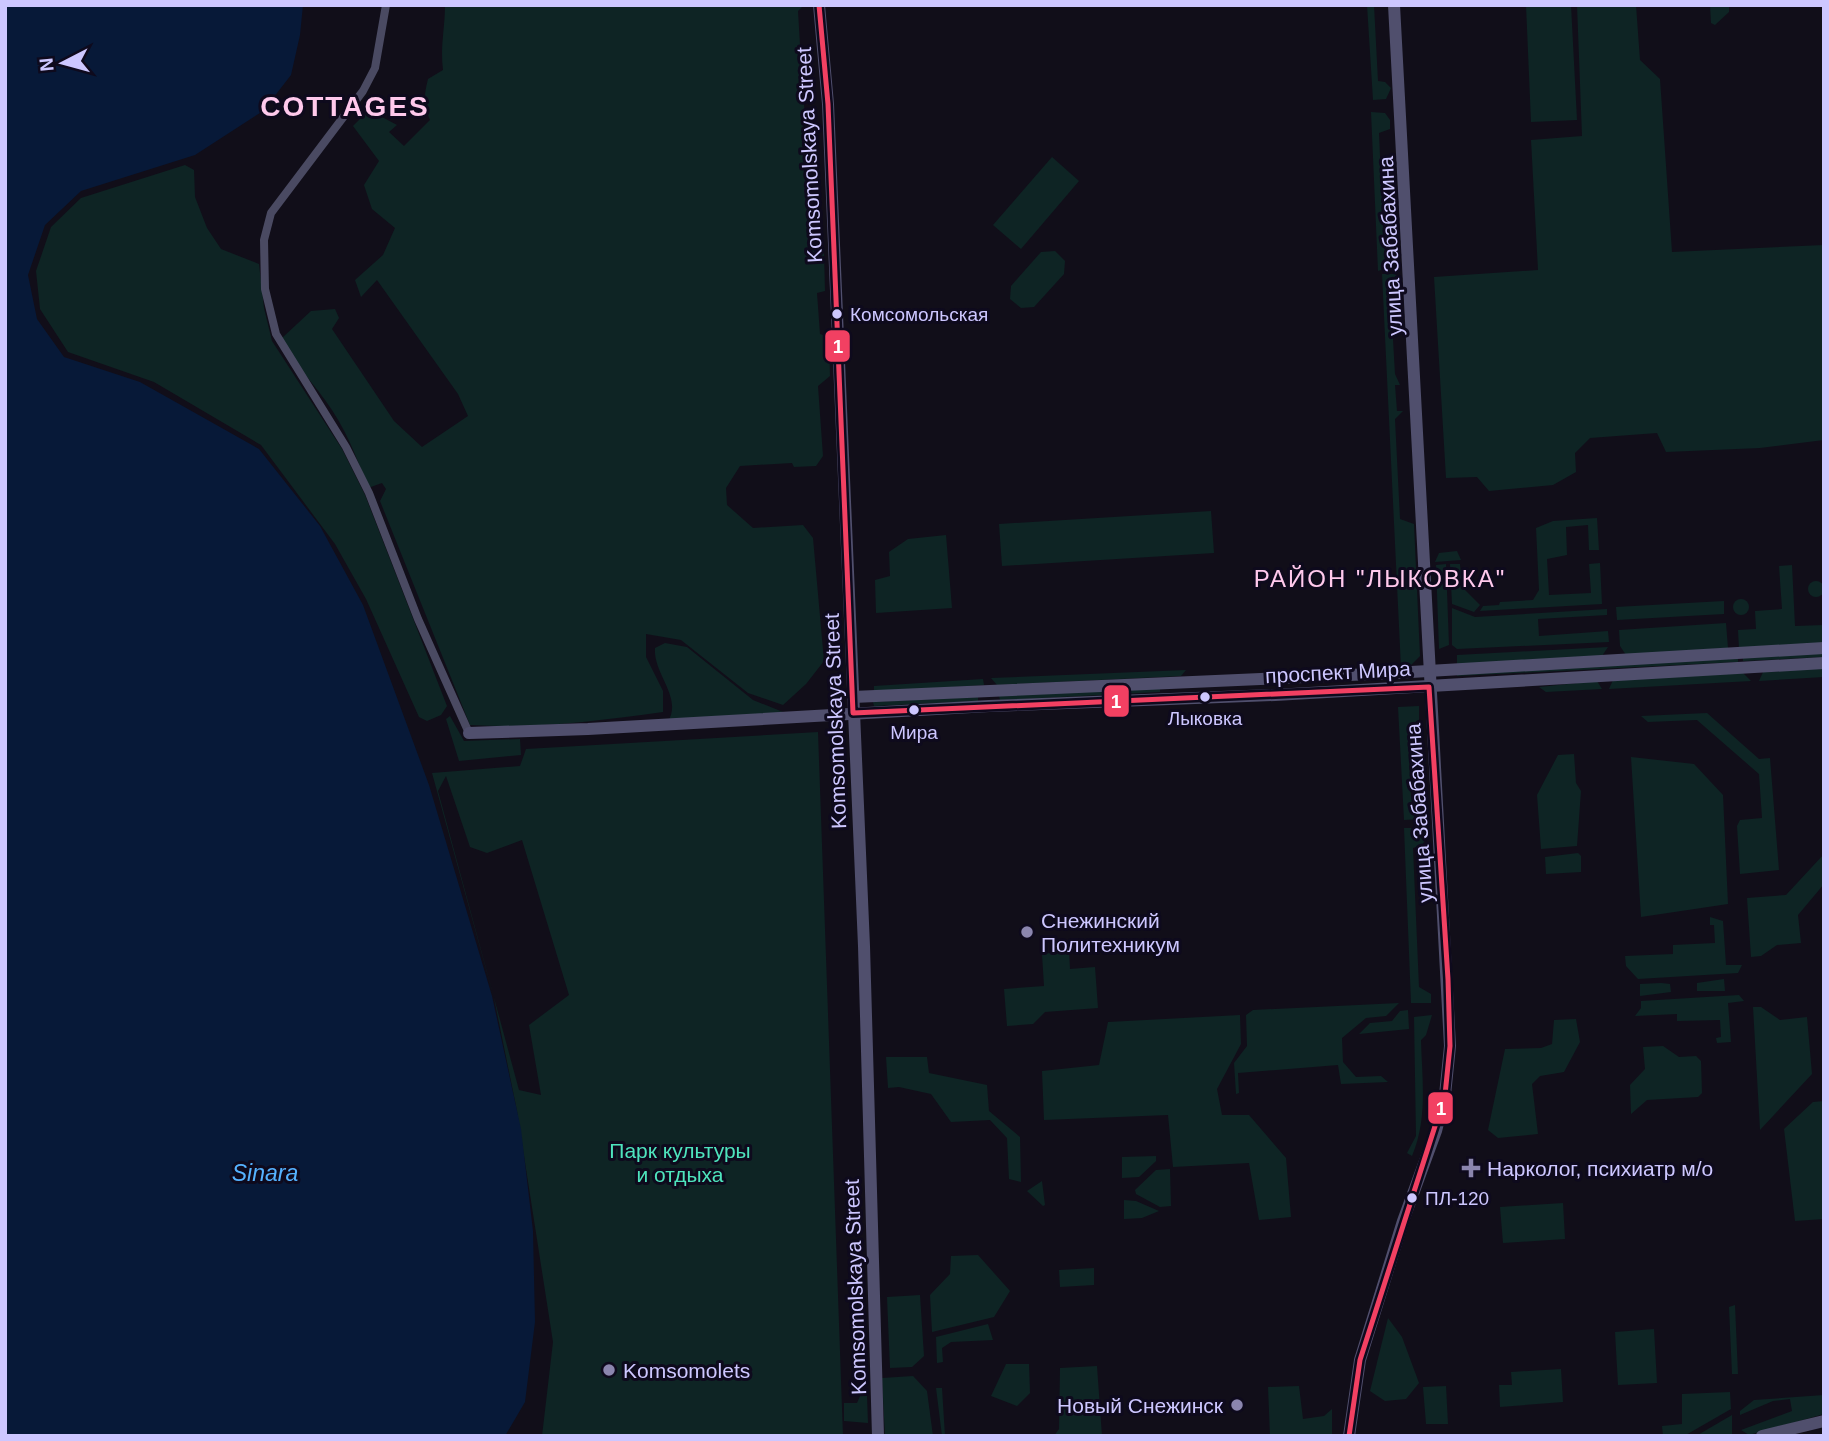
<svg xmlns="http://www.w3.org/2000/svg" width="1829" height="1441" viewBox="0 0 1829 1441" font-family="Helvetica,sans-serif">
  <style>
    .green { fill: #0e2424; fill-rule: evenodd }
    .water { fill: #071938 }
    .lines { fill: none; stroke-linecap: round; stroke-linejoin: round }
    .street { stroke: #4a4a62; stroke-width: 8 }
    .secondary { stroke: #504f6d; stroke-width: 12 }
    .bus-1-casing { stroke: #0e0a1d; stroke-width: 10 }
    .bus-1 { stroke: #f24062; stroke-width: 5 }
    .bus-dot { fill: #cdc7ff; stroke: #0e0a1d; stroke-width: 2.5 }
    .poi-dot { fill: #8b86ae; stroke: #0e0a1d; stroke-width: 2.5 }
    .labels { text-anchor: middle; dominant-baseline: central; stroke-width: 6; stroke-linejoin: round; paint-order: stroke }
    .bus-label { font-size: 19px; fill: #cdc7ff; stroke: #0e0a1d; text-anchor: start }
    .street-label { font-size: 21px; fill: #cdc7ff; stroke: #0e0a1d }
    .poi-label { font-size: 21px; fill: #cdc7ff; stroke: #0e0a1d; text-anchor: start }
    .park-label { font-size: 21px; fill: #4ee4bd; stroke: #0e0a1d }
    .water-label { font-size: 23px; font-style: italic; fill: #55b2ff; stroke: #0e0a1d }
    .quarter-label { font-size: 24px; letter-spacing: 2px; fill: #ffc9ec; stroke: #0e0a1d }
    .district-label { font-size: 28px; font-weight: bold; letter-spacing: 2px; fill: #ffc9ec; stroke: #0e0a1d }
    .line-badge { stroke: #0e0a1d; stroke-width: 2.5 }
    .badge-label { font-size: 19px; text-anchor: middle; font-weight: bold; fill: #fff }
  </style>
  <rect width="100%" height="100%" fill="#110e19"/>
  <g class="green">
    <path d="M445 5H804L798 11 802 78 815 90 804 104 807 150 819 158 820 187 808 201 810 241 824 253 825 291 817 293 820 334 829 337 830 376 818 386 823 456 816 466 794 467 792 463 740 466 726 488 727 505 753 528 803 525 813 538 824 661 806 684 783 705 748 693 681 640 646 634V657L663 691V712C597 721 535 729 470 725L380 501 386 489 382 483 368 488C357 457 345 427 325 400 308 376 295 366 282 338L311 311 335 309 339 318 332 329 394 421 422 447 468 416 458 394 377 280 361 297 355 280 383 255 395 228 372 209 364 185 379 161 353 126 369 110 397 125 389 132 404 146 430 120C423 105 424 95 428 79L443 70C440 47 445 28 445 5Z"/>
    <polygon points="1367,5 1374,5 1378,81 1385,82 1391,88 1386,99 1373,100"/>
    <polygon points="1526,5 1571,5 1577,120 1531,122"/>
    <polygon points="1577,5 1636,5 1640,60 1660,79 1672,252 1824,245 1824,440 1760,448 1666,452 1657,433 1590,438 1575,453 1576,472 1553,485 1489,491 1477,477 1446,478 1434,277 1538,270 1531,140 1582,136"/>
    <polygon points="1710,5 1729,5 1729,12 1715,25 1711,23"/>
    <polygon points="1371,112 1385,113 1390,120 1390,129 1379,133 1384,248 1393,250 1397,257 1395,265 1378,271"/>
    <polygon points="1052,157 1079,181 1021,249 993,225"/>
    <polygon points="185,165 194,170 195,197 207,228 221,249 259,264 264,308 272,341 342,449 365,495 447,706 441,715 427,721 419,717 366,599 335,544 261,445 154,382 68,352 40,309 36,271 51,227 81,198"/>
    <polygon points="1055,251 1065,261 1064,274 1034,307 1021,308 1010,299 1011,286 1041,252"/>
    <polygon points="1382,274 1395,274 1400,278 1399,284 1390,288 1395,374 1400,385 1395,385 1397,411 1403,411 1395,419 1400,519 1414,524 1420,656 1410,666 1401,668"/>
    <polygon points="1211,511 1214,553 1002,566 999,524"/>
    <polygon points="1597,518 1599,550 1589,550 1588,525 1566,527 1567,555 1547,559 1549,595 1591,593 1589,564 1600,563 1602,604 1480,611 1483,606 1499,605 1500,602 1533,600 1539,590 1536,528 1553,521"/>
    <polygon points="946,535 952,608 876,613 875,580 890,576 889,552 908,539"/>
    <polygon points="1457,551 1461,560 1435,562 1439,553"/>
    <polygon points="1446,564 1449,645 1439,649 1436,565"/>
    <polygon points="1450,564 1460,564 1462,587 1480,605 1474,612 1452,604"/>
    <polygon points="1792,565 1795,626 1824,625 1824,643 1739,648 1738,630 1756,629 1755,611 1782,609 1779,566"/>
    <circle cx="1816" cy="589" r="8"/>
    <circle cx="1741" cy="607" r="8"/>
    <polygon points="1724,601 1724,614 1617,620 1616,607"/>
    <polygon points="1452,608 1475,617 1607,609 1607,615 1538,619 1539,636 1608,631 1609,642 1457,649 1452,645"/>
    <polygon points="1726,623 1728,648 1626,655 1620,646 1619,630"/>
    <path d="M665 643 687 647 753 700 788 714 667 723C684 698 653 675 655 648Z"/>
    <polygon points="1608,647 1602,656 1457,664 1457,655"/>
    <polygon points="1824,653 1824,657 1743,661 1743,657"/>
    <polygon points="1738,658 1738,662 1457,676 1457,672"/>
    <polygon points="1824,668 1824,677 1759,681 1763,672"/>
    <polygon points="1186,670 1181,676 997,685 991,678"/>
    <polygon points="1743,673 1751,681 1609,689 1613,680"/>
    <polygon points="983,679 984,685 874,692 874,686"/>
    <polygon points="1597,681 1602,689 1546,692 1539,687"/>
    <polygon points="1160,688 1160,692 1000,700 999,696"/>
    <polygon points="978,697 978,701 874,706 873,702"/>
    <polygon points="1419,706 1419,732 1408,739 1411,797 1421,801 1425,811 1419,819 1404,820 1398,707"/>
    <polygon points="1707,713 1759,759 1770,758 1779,870 1740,874 1737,826 1740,820 1762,818 1759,774 1697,720 1648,722 1641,716"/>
    <polygon points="450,716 464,741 520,739 521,755 459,761 446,719"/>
    <path d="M818 732 843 1436H542L553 1342 517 1111 494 998 432 773 520 766 526 749ZM446 776 470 847 487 853 522 840 569 995 529 1025 541 1095 519 1090 438 791Z"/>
    <polygon points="1574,754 1576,783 1581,791 1577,846 1541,849 1537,795 1558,755"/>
    <polygon points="1631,757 1694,764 1723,795 1728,904 1641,917"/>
    <polygon points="1404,828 1421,828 1427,837 1422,845 1413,848 1419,987 1431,994 1431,1003 1411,1003"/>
    <polygon points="1578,853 1581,856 1581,872 1546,874 1545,857"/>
    <polygon points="1824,854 1824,884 1798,915 1801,943 1777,945 1761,956 1751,957 1747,898 1786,895"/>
    <polygon points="1710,917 1723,921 1726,965 1742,965 1738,973 1638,979 1626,966 1625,956 1673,954 1673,945 1715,943 1714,925 1710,925"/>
    <polygon points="1069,951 1070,969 1095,967 1098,1008 1045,1012 1033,1024 1007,1026 1004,989 1044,986 1042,954"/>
    <polygon points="1724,979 1725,991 1697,991 1697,983"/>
    <polygon points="1661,983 1670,984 1671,992 1640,996 1640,984"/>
    <polygon points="1739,995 1744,1001 1728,1003 1731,1042 1717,1043 1716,1038 1721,1037 1720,1020 1677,1021 1677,1014 1635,1016 1641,1008 1641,1001"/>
    <polygon points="1399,1003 1386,1016 1366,1018 1342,1038 1343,1062 1356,1077 1381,1076 1388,1082 1341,1084 1338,1065 1238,1073 1239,1093 1236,1094 1234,1063 1247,1046 1246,1015 1253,1010"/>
    <polygon points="1753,1007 1761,1007 1780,1020 1807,1017 1812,1074 1760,1130"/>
    <polygon points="1408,1010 1409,1029 1359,1034 1370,1023 1392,1021 1400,1011"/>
    <polygon points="1240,1015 1241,1044 1217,1089 1222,1115 1249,1115 1286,1158 1291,1217 1259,1220 1249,1163 1173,1167 1168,1115 1044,1120 1042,1071 1099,1065 1108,1022"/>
    <path d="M1432 1015 1426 1035 1421 1040C1422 1080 1428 1118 1412 1156L1407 1153 1416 1136 1414 1017Z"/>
    <polygon points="1576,1019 1580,1042 1564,1072 1540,1076 1532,1084 1538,1134 1498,1138 1488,1130 1505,1049 1541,1048 1552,1044 1554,1020"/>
    <polygon points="1663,1046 1679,1057 1696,1056 1701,1061 1702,1093 1698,1097 1647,1100 1631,1114 1630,1085 1645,1069 1643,1047"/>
    <polygon points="886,1057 927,1057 929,1073 987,1085 989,1111 1020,1137 1021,1182 1009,1179 1007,1138 990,1120 951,1122 931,1094 899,1087 888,1088"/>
    <polygon points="1824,1101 1824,1219 1795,1221 1784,1129 1813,1102"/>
    <polygon points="1156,1156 1156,1161 1139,1177 1122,1178 1122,1157"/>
    <polygon points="1170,1169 1171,1206 1160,1207 1136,1194 1135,1190 1156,1170"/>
    <polygon points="1042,1181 1045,1205 1043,1206 1027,1191"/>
    <polygon points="1124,1200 1136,1201 1159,1211 1142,1218 1124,1219"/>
    <polygon points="1563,1203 1565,1239 1503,1243 1500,1207"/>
    <polygon points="978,1255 1010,1291 994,1317 932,1332 930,1295 950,1274 951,1256"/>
    <polygon points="1094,1268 1094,1285 1060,1287 1059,1270"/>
    <polygon points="920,1295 924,1356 912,1367 890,1368 887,1297"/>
    <polygon points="1735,1305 1738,1374 1732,1374 1729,1307"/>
    <polygon points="1388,1318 1402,1337 1419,1383 1406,1399 1385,1401 1370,1391"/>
    <polygon points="988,1324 993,1340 951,1342 942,1348 943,1362 937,1363 936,1337"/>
    <polygon points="1654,1329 1657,1383 1618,1385 1615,1332"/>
    <polygon points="1006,1364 1029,1364 1030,1393 1017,1406 991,1396"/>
    <polygon points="1097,1366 1102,1436 1054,1436 1059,1429 1060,1368"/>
    <polygon points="1561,1369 1563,1402 1500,1407 1499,1385 1512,1385 1511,1372"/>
    <polygon points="913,1376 927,1391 933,1436 885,1436 882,1378"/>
    <polygon points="1299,1386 1303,1419 1324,1416 1332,1409 1332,1436 1270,1436 1268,1387"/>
    <polygon points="1446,1386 1448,1424 1426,1424 1423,1387"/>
    <polygon points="936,1388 942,1388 945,1436 942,1436"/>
    <polygon points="1730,1392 1731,1409 1684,1436 1663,1436 1662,1426 1682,1424 1682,1394"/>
    <polygon points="867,1395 868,1423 844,1421 844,1403 857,1403 860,1396"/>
    <polygon points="1824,1395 1824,1414 1749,1435 1741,1430 1792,1411 1790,1399 1773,1401 1740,1415 1740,1411 1754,1400"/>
    <polygon points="1732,1415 1732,1436 1696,1436"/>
  </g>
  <polygon class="water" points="5,5 303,5 300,35 291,75 263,111 195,155 81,191 45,225 28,275 37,319 64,357 140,382 259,449 320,526 363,605 429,785 492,996 521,1129 533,1231 535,1322 525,1402 505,1436 5,1436"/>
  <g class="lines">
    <polyline class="street" points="386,5 375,68 363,91 271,213 264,240 265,289 276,334 346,447 369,493 418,619 469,733"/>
    <g class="secondary">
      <polyline points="819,5 828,104 864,946 878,1436"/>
      <polyline points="853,697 1394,673 1824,648"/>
      <polyline points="469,733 588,729 989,706 1275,695 1824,663"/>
      <polyline points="1349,1436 1360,1360 1403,1221 1436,1131 1445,1095 1450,1046 1394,5"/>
      <polyline points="1762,1436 1824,1421"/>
    </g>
    <defs>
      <polyline id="bus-1" points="819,5 828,104 853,713 1429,687 1448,979 1450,1046 1445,1095 1360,1360 1349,1436"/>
    </defs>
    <use href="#bus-1" class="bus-1-casing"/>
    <use href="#bus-1" class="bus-1"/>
  </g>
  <g class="bus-dot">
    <circle cx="837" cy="314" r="6"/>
    <circle cx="1205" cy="697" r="6"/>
    <circle cx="914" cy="710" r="6"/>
    <circle cx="1412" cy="1198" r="6"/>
  </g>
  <g class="poi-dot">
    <circle cx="1027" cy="932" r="7"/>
    <path d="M1467.5 1157.5h7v7h7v7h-7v7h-7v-7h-7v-7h7z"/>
    <circle cx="609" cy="1370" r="7"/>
    <circle cx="1237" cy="1405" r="7"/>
  </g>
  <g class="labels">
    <g class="bus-label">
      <text x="850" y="314">Комсомольская</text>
      <text x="1205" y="718" text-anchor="middle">Лыковка</text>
      <text x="914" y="732" text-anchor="middle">Мира</text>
      <text x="1425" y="1198">ПЛ-120</text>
    </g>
    <g class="street-label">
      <text transform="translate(809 155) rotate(-93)">Komsomolskaya Street</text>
      <text transform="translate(1390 246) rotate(-93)">улица Забабахина</text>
      <text transform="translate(1338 672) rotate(-3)">проспект Мира</text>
      <text transform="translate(835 721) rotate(-92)">Komsomolskaya Street</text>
      <text transform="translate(1419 813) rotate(-94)">улица Забабахина</text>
      <text transform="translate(855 1287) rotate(-92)">Komsomolskaya Street</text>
    </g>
    <g class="poi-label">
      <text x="1041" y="920">Снежинский<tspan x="1041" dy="24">Политехникум</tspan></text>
      <text x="1487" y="1168">Нарколог, психиатр м/о</text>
      <text x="623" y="1370">Komsomolets</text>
      <text x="1223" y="1405" text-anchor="end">Новый Снежинск</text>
    </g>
    <g class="park-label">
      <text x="680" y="1150">Парк культуры<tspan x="680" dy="24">и отдыха</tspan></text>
    </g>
    <g class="water-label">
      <text x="265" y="1173">Sinara</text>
    </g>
    <g class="quarter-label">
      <text x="1380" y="578">РАЙОН "ЛЫКОВКА"</text>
    </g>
    <g class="district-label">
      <text x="345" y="106">COTTAGES</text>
    </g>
  </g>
  <g class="line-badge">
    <rect x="824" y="329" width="27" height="34" rx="7" fill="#f24062"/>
    <rect x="1103" y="684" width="27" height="34" rx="7" fill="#f24062"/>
    <rect x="1427" y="1091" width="27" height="34" rx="7" fill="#f24062"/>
  </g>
  <g class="badge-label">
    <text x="838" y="353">1</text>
    <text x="1116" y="708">1</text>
    <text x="1441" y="1115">1</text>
  </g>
  <rect width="1829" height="1441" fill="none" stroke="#cdc7ff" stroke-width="14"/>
  <g transform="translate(63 63) rotate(264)" stroke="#0e0a1d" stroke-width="5" paint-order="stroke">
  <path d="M0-5L12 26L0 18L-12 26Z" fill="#cdc7ff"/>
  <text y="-10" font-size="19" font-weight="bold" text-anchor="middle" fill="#cdc7ff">N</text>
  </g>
</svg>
